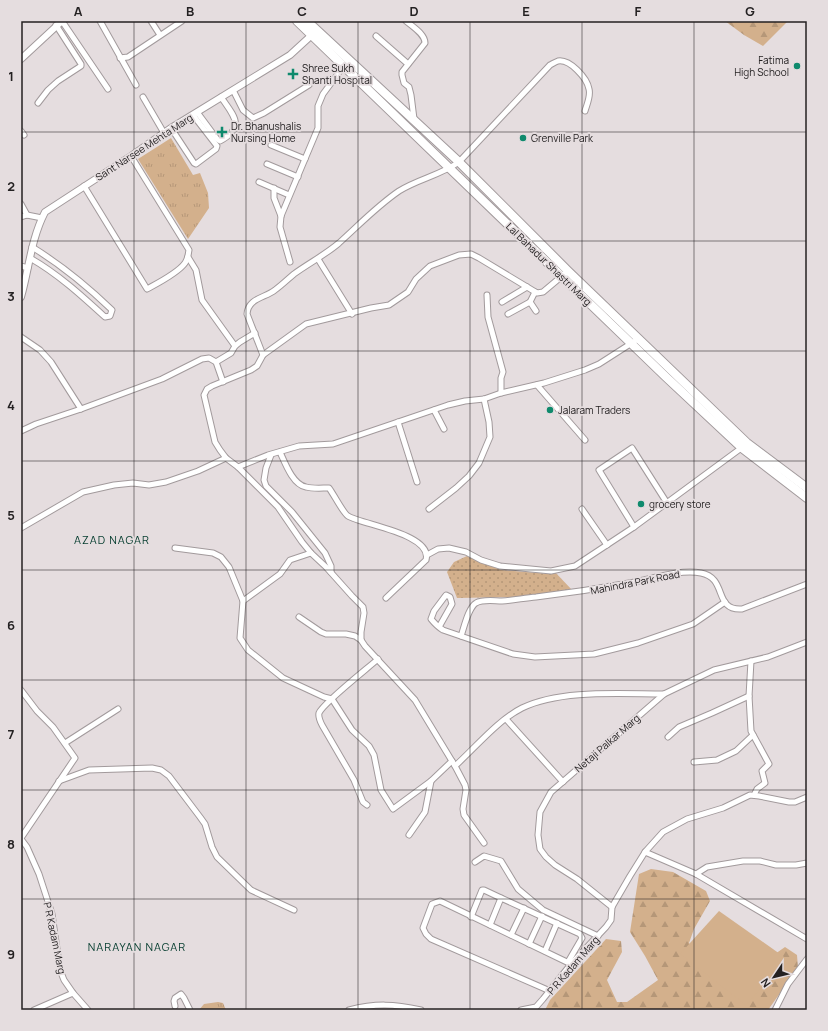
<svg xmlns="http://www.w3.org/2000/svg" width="828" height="1031" viewBox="0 0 828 1031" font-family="Manrope,sans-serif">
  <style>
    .grass { fill: url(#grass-tufts) }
    .forest { fill: url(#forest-firs) }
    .garden { fill: url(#garden-dots) }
    .pitch { fill: #d3b08c }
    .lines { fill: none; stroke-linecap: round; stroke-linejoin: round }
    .minor-casing { stroke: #a29a9c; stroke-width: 7 }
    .tertiary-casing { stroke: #a29a9c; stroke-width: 8 }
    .primary-casing { stroke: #a29a9c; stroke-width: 10 }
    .minor { stroke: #fff; stroke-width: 5 }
    .tertiary { stroke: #fff; stroke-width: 6 }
    .primary { stroke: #fff; stroke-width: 8 }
    .grid { fill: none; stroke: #242122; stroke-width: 1; stroke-opacity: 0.55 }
    .poi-dot { fill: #0f8a6d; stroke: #e5dddf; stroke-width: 1.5 }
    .labels { text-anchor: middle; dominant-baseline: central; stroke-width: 3.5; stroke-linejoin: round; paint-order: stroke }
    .poi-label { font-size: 10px; fill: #242122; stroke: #e5dddf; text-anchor: start }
    .street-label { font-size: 10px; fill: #242122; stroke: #e5dddf }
    .neighbourhood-label { font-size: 11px; letter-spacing: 1px; fill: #033b2d; stroke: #e5dddf }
    .neatline { fill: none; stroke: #242122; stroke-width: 1.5 }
    .grid-label { font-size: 13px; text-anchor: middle; font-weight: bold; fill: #242122 }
  </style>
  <defs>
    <pattern id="grass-tufts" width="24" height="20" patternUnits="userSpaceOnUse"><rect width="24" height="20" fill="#d3b08c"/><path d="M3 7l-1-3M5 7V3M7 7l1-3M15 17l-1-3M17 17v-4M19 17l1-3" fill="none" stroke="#b59778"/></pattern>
    <pattern id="forest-firs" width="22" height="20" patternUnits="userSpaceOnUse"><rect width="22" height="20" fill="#d3b08c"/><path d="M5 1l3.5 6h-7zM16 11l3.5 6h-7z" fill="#b59778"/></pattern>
    <pattern id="garden-dots" width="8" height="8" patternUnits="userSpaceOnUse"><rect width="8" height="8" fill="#d3b08c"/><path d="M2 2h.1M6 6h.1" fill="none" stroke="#b59778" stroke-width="1.8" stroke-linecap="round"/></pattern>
  </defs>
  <rect width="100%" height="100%" fill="#e5dddf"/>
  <g class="grass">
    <polygon points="171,138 193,175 200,173 208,193 209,208 188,239 138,159"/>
    <polygon points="218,1002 223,1003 226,1010 199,1010 204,1004"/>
  </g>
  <g class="forest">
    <polygon points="725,21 788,21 763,46 744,35"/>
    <polygon points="651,869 673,872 706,891 710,901 694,929 689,943 701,959 775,954 785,947 797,955 798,968 768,1010 545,1010 550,1000 606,939 621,941 622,952 607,980 617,1002 627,1002 658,980 645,956 630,932 639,874"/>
  </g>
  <polygon class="garden" points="467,556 501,570 550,574 555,572 572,590 516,597 457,598 447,572 454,562"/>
  <polygon class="pitch" points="719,911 787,959 746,1005 680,954"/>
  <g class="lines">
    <defs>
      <g id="minor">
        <polyline points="62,21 108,89"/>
        <polyline points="100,21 136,85"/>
        <polyline points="151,21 160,35"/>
        <path d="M406 21C413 27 425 34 425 43L402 72V75L404 83 409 87 411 95 414 119"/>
        <polyline points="376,36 408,64"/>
        <polyline points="120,58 128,57 182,21"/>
        <polyline points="233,90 243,110 253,118 264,113 309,85"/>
        <polyline points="143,97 164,133"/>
        <polyline points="38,103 48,90 58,81 81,66 81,64 56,25"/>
        <path d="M197 112 217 139 220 141C246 127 234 116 221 97"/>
        <polyline points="171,128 194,163 196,164 216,149 217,146 193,115"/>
        <polyline points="21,131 24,135"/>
        <polyline points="271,145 305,159"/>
        <polyline points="267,164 298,177"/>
        <polyline points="259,182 289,195"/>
        <path d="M84 186 147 289C158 283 178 273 185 263 188 259 188 255 189 250L131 156"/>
        <polyline points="274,188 274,198 281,216"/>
        <polyline points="21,204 27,215"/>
        <polyline points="21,217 27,215 42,218"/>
        <polyline points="188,257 196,270 202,300 235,346"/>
        <path d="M30 258C58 274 81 295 105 317L110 316 112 310C86 285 63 266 32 247"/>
        <polyline points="318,259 352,314"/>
        <polyline points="290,262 280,227 281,216 318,128 318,106 323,94 343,67"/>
        <polyline points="21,266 28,268"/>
        <polyline points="487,295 488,317 503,372 501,378 501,393"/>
        <polyline points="502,302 527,287"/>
        <polyline points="530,302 536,311"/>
        <polyline points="508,314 530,302 535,292"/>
        <polyline points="21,337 40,350 51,362 81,409"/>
        <path d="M263 355 247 314C248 298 265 298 275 290 282 285 288 279 294 274 309 263 325 255 339 243 359 225 377 206 399 191 418 179 441 175 459 162L550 65C552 64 555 62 558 61 570 59 587 78 589 89 591 96 587 104 585 111"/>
        <polyline points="216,362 231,353 235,346 240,342 255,333"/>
        <polyline points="537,385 585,440"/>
        <polyline points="434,410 444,429"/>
        <polyline points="398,422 417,482"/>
        <polyline points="21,431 36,424 81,409 162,379 202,359 209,358 216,362 223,382"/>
        <path d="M280 452C285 463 293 485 306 487 313 489 322 488 329 488 333 493 343 513 348 516 363 525 433 534 426 560L386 598"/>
        <polyline points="271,455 266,468 264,480 266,486 292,512 325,553 331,566 331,572"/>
        <polyline points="238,467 268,455 299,446 333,444 448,405 465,401 484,399 501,393 544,383 585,370 599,364 638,339"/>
        <polyline points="429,509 456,488 469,476 479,463 490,437 489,422 484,399"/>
        <polyline points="582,509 607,545"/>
        <polyline points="634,527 599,470 632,448 667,503"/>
        <polyline points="21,528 83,492 114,485 133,483 149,485 166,482 198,471 226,458"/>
        <polyline points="175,548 213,553 221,557 229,567 243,601 240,638 248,650 283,678 324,697 332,699 352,730 369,746 374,755 381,790 393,809 431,781"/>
        <polyline points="427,555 438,549 449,548 466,552 481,560 500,566 551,571 575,566 634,527 744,446"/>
        <polyline points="243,601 280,574 290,560 311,553"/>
        <polyline points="299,617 321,632 326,634 346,634 355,636 361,640"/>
        <path d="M439 627 452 604 450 597 446 595 434 611 431 619C435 624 438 627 443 630L513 654 535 657 594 654 638 643 693 624 725 602"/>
        <path d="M461 636C464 628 468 608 476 603 483 599 494 601 502 601 514 600 525 598 536 597 569 593 602 588 635 582 654 578 681 569 701 573 728 578 713 611 742 609L807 584"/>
        <polyline points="751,661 749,696 751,731 769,764 762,771 765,783 757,789 754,795"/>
        <polyline points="21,690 37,711 53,727 75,758 21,838"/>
        <polyline points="506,719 563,782"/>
        <polyline points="668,737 679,727 712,713 749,696"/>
        <polyline points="65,743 118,709"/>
        <polyline points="694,762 717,760 736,751 753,735"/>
        <path d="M455 766C475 748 498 720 522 708 560 689 622 694 664 694"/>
        <polyline points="59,781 89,770 152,768 161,770 169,776 200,817 205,824 212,847 217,857 251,890 294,910"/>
        <path d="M367 805 363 802 354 780 322 725C320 721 318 717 319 713 323 703 368 668 378 659"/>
        <polyline points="409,835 425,812 431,781 452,761"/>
        <polyline points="21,839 27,847 39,874 52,914 60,970 64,980 73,993 88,1010"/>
        <polyline points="484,843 464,815 463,809 466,790 465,785 455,766 415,700 365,646 361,640 361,632 364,613 363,607 352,596 326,567 311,553 302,542 278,507 238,467 226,458 220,450 215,442 204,395 207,389 212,386 251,370 257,366 263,355 306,324 371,308 389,305 408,292 416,279 430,266 459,255 471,254 479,258 537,293 543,292 568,271"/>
        <polyline points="645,852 696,874 807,939"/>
        <polyline points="475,862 484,856 501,861 518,889 543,910 598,936"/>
        <polyline points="696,874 707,867 743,861 760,861 776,865 796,865 807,863"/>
        <polyline points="612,907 577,879 555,865 546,857 540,849 538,835 540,812 551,792 664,694 714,670 768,657 807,642"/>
        <polyline points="471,917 482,890 484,890 501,898"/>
        <polyline points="490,925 501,898 580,934 582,938 568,962"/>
        <polyline points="511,935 524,908"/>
        <polyline points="529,944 542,916"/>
        <polyline points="545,951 557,923"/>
        <polyline points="550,991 431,939 426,934 423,928 432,904 440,901 571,964"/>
        <polyline points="175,1006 174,1001 175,998 181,994 184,998 190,1010"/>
        <polyline points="34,1010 73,993"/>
        <path d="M349 1010C376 1003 394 1004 421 1010"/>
        <polyline points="521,1010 536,1007 543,999 571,964 606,927 611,920 612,907 630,876 645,852 663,832 687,819 723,808 750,795 759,796 789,802 795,802 807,797"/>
        <polyline points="775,1010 788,984 807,959"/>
      </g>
      <g id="tertiary">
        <polyline points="21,59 62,21"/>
        <path d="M21 297C29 269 31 239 45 212L131 156 171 128 290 55 314 33"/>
      </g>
      <g id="primary">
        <polyline points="297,21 666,377 742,448 807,498"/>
        <polyline points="307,21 459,162 568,271 747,443 807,488"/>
      </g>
    </defs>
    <use href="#minor" class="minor-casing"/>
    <use href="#tertiary" class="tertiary-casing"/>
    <use href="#primary" class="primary-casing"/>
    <use href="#minor" class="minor"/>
    <use href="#tertiary" class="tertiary"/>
    <use href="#primary" class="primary"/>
  </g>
  <path class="grid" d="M134 21V1010M246 21V1010M358 21V1010M470 21V1010M582 21V1010M694 21V1010M21 132H807M21 241H807M21 351H807M21 461H807M21 570H807M21 680H807M21 790H807M21 899H807"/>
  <g class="poi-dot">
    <circle cx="797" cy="66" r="4"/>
    <path d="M291 68h4v4h4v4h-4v4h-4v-4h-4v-4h4z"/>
    <path d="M220 126h4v4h4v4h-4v4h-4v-4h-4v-4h4z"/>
    <circle cx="523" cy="138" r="4"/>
    <circle cx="550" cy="410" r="4"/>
    <circle cx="641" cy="504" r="4"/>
  </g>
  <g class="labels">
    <g class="poi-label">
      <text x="789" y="60" text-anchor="end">Fatima<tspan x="789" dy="12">High School</tspan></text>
      <text x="302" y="68">Shree Sukh<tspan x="302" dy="12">Shanti Hospital</tspan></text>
      <text x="231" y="126">Dr. Bhanushalis<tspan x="231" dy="12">Nursing Home</tspan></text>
      <text x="531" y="138">Grenville Park</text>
      <text x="558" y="410">Jalaram Traders</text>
      <text x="649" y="504">grocery store</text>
    </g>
    <g class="street-label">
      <text transform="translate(144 147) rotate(-33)">Sant Narsee Mehta Marg</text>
      <text transform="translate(549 264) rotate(44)">Lal Bahadur Shastri Marg</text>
      <text transform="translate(635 582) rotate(-11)">Mahindra Park Road</text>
      <text transform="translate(607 743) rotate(-41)">Netaji Palkar Marg</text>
      <text transform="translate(55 938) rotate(78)">P R Kadam Marg</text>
      <text transform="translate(573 965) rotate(-49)">P R Kadam Marg</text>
    </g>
    <g class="neighbourhood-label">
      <text x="112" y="539">AZAD NAGAR</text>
      <text x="137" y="946">NARAYAN NAGAR</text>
    </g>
  </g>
  <rect width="828" height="1031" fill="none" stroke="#e5dddf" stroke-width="44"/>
  <g transform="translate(774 977) rotate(235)" stroke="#e5dddf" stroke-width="3" paint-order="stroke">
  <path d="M0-3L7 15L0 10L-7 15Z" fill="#242122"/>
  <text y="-6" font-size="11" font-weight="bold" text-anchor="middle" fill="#242122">N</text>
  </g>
  <rect x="22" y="22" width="784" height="987" class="neatline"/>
  <g class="grid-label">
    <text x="78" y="16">A</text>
    <text x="190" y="16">B</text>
    <text x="302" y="16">C</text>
    <text x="414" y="16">D</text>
    <text x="526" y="16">E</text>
    <text x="638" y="16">F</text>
    <text x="750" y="16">G</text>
    <text x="11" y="81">1</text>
    <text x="11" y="191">2</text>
    <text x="11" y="301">3</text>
    <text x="11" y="410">4</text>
    <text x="11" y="520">5</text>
    <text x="11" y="630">6</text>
    <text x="11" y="739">7</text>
    <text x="11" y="849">8</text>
    <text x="11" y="959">9</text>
  </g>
</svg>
